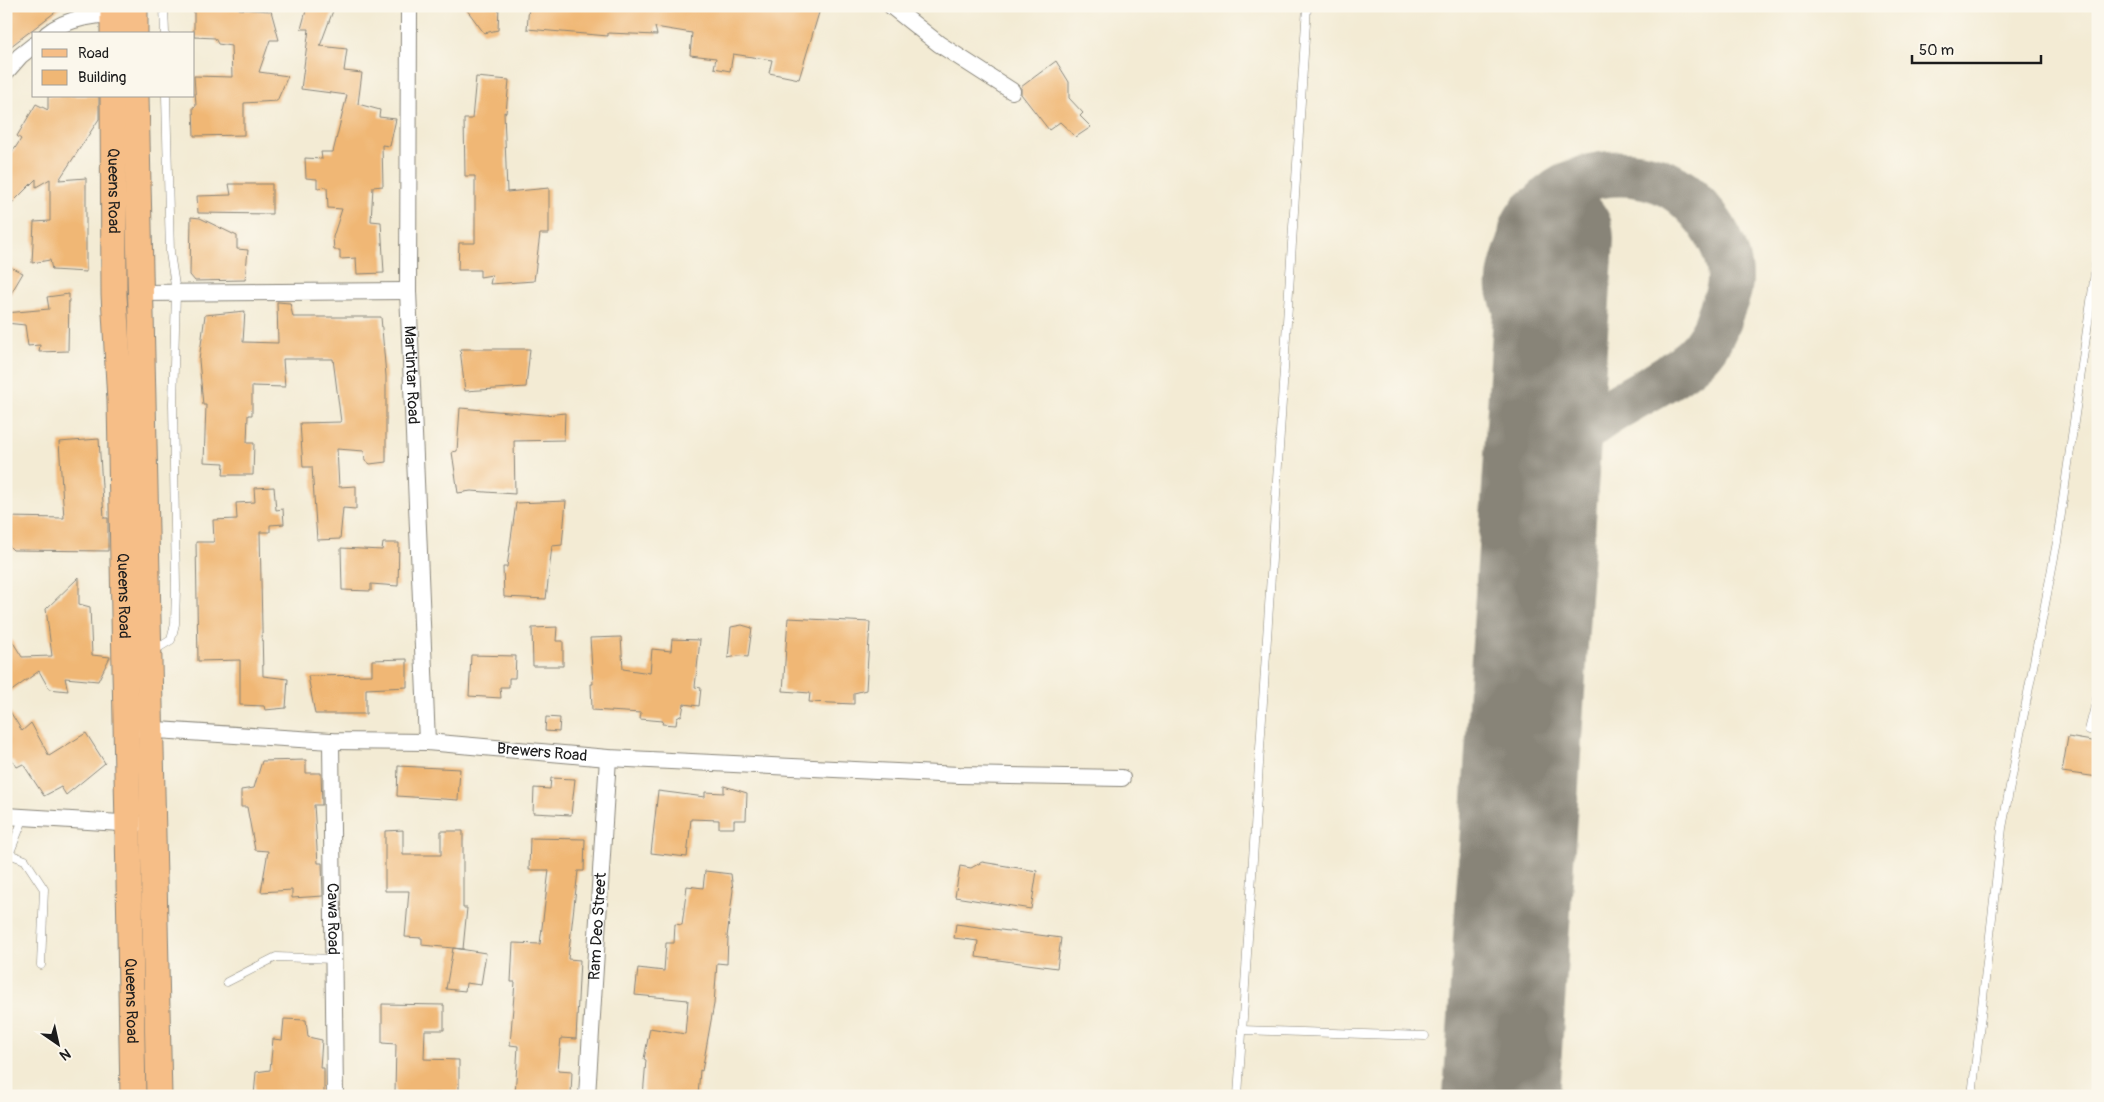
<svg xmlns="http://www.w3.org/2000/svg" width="2104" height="1102" viewBox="0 0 2104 1102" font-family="Pangolin,sans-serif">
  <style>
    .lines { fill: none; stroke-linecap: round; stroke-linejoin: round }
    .taxiway { stroke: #888478; stroke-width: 46 }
    .runway { stroke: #888478; stroke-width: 116 }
    .building { fill: #f0b775 }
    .service-casing { stroke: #888478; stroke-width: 9 }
    .minor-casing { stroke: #888478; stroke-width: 18 }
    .primary-casing { stroke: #888478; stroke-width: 27 }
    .service { stroke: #fff; stroke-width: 8 }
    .minor { stroke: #fff; stroke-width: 16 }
    .primary { stroke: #f6be87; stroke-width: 25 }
    .labels { text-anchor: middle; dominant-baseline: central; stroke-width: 4; stroke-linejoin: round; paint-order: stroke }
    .street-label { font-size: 16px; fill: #1c1c1c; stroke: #fbf7ec }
  </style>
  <rect width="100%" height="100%" fill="#fbf7ec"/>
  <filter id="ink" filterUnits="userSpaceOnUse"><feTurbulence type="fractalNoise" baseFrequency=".02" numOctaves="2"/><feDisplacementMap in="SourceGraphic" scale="10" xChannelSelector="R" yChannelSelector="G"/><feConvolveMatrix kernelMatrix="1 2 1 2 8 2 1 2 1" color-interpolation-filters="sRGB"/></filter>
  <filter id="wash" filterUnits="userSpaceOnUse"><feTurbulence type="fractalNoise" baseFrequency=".0096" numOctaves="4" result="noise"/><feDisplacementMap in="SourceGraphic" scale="20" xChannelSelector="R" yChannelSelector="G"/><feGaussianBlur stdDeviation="1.12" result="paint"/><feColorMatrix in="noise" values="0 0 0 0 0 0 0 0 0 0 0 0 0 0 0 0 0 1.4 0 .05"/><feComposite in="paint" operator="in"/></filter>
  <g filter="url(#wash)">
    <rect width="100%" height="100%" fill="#f3ebd4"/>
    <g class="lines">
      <path class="taxiway" d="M1540 498C1552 474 1564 446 1585 429 1616 403 1663 385 1693 359 1707 347 1715 331 1720 314 1723 306 1727 297 1729 289 1735 256 1712 220 1689 199 1653 165 1588 166 1550 197 1536 209 1526 228 1520 244 1515 256 1508 276 1510 289 1515 315 1531 337 1549 357"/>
      <polyline class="runway" points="1501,1096 1556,238"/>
    </g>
    <g id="blocks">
      <g class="building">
        <polygon points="6,6 63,6 6,50"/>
        <polygon points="194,6 238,6 239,9 271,11 279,40 270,40 259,72 288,76 277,101 244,103 244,135 194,136 193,107 196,106 194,76 232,77 231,46 218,44 215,38 194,37"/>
        <polygon points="464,6 499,6 498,30 484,33"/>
        <polygon points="529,6 609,6 608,9 672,11 672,6 821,6 799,79 769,73 772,60 733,54 730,71 714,68 716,58 690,55 692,33 655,27 657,35 608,33 608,36 527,29"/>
        <polygon points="307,7 334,8 320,46 347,49 344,71 362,73 358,104 380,110 379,117 396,119 390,146 382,145 383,186 373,187 371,221 381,222 384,273 357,274 356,258 340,259 340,250 334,250 333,237 342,209 328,208 327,187 317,188 317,179 306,178 305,158 322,159 321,152 333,152 347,95 301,89 309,29 301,29"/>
        <polygon points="1056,61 1069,82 1069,98 1083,113 1080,116 1091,127 1076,137 1060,122 1049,130 1021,94 1021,87"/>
        <polygon points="476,77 509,80 506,113 504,112 507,192 549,188 549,234 540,234 534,281 490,284 492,275 480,277 480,270 458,270 459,243 475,243 475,176 465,176 464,119 472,119"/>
        <polygon points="48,96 99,96 99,119 59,180 86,178 86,272 52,270 50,260 32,263 34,222 50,221 50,179 36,187 36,179 6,209 6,162 21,139 17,136 36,104 48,110"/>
        <polygon points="229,184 272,184 272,214 198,213 197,196 231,195"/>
        <polygon points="191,217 200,218 237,236 237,249 248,250 245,280 195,281 190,275"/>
        <polygon points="6,265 23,273 6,302"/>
        <polygon points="69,294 68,351 39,352 40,345 28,346 25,325 6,323 6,313 49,309 47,297"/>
        <polygon points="277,302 290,303 293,317 381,317 386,376 386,462 370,464 365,460 364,451 337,449 339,487 356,486 356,509 343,508 340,539 317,540 312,467 303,467 300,423 341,422 333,359 283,359 285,387 252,386 252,415 248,415 247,443 254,443 253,475 223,475 224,463 204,462 206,405 203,405 199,360 205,315 245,311 243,342 278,343"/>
        <polygon points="460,349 530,349 526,387 465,391"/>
        <polygon points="460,408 545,415 565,413 564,440 514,441 515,494 471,491 458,493 452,452 457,451"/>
        <polygon points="99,439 104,518 108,518 108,551 13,550 6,543 6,517 64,518 59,442"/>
        <polygon points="274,487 276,510 283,509 284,524 270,525 270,532 260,532 263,676 288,679 286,708 265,710 264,706 240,705 240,660 198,661 196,542 214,542 213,520 237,519 236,503 255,502 254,488"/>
        <polygon points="566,501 562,545 552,546 546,599 504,597 503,567 507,567 516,503"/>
        <polygon points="383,543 399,543 398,586 371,584 371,591 342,590 341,548 382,550"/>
        <polygon points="79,577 79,604 90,607 92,655 110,657 98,681 65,678 68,691 49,689 39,671 6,695 6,631 22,657 52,656 46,609"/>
        <polygon points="788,618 870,622 866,690 854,693 854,704 809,702 810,693 783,691"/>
        <polygon points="742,625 752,628 748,657 738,656 728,658 731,627"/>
        <polygon points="557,627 556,641 563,641 563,666 533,666 532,628"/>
        <polygon points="621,637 623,669 650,673 652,649 671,651 672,639 700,640 695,687 701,688 699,706 684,704 682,715 677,718 676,725 662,724 663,721 640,719 641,713 592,710 591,684 593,684 590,638"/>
        <polygon points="471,655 516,656 515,678 509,678 509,687 500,687 501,698 469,696"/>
        <polygon points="407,659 407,687 366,689 366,714 315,714 308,676 372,675 372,660"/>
        <polygon points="6,705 22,731 31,723 49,756 86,733 105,763 66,795 61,787 44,796 23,764 17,767 12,760 6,763"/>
        <polygon points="546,717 560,718 559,732 545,731"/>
        <polygon points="2068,737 2098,742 2098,777 2062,772"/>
        <polygon points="306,760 306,773 321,773 322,805 314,805 318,863 322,863 323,896 292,898 292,890 261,892 268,851 255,850 247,807 241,807 241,790 254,788 262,761"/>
        <polygon points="398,766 460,769 458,800 397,796"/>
        <polygon points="551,778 575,779 571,815 533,813 534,788 550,789"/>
        <polygon points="724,786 747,793 746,820 734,820 734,828 719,828 719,820 691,819 687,857 651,853 658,791 705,797 705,792 724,793"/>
        <polygon points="403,830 403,855 441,855 441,831 463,831 463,908 467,908 463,949 422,945 422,938 405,937 409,891 385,891 385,831"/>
        <polygon points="530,838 585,839 584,871 578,871 568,959 580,960 576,1039 561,1038 558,1070 572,1071 571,1096 515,1096 518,1046 510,1045 515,982 511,982 513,943 540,944 549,870 529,870"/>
        <polygon points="982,862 1037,871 1031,909 955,897 960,866 971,868"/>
        <polygon points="705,871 731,874 733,890 727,937 728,938 727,964 717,963 714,1004 702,1071 700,1070 698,1096 643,1096 646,1060 644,1059 650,1028 685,1034 688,1000 635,995 638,968 664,971 666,943 674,943 675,924 682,925 687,886 703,888"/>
        <polygon points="956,924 1061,938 1057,968 976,957 978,941 954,938"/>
        <polygon points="453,948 486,953 481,985 466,983 465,991 446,989"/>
        <polygon points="382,1004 444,1005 444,1030 425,1030 424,1059 459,1060 459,1093 395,1093 396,1044 382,1043"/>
        <polygon points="284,1019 306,1020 308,1037 322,1040 320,1068 324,1068 324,1096 254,1096 256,1072 270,1070 273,1039 282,1040"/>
      </g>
    </g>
  </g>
  <g filter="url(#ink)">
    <use href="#blocks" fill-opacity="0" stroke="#888478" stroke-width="1"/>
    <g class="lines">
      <defs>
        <g id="service">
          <polyline points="164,6 165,34"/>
          <polyline points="153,651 171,640 175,624 176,587 173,403 176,292 170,253 166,96"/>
          <polyline points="2089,730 2098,695"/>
          <polyline points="9,854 25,860 44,889 41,965"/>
          <polyline points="6,862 24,817"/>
          <polyline points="227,982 276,957 334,959"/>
          <polyline points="1242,1030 1425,1036"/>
          <polyline points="1238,1096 1307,6"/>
          <polyline points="1972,1096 2002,828 2057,542 2098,252"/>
        </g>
        <g id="minor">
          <path id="s1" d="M409 6 408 291 427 742"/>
          <polyline points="891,6 939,44 1012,91"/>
          <path d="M47 34C66 18 99 13 123 15"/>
          <polyline points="6,72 20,56 34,45"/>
          <polyline points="140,293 408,291"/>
          <path id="s2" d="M141 729 331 741 427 742 608 758 959 775 1122 778"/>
          <path id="s3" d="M331 741 335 1096"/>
          <polyline points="6,816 137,824"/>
          <path id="s4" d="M587 1096 608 758"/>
        </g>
        <g id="primary">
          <polyline points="135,6 135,34"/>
          <polyline points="113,34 113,6"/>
          <path id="s5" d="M113 96 114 295 120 401 133 1096"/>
          <polyline points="136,96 159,1096"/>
        </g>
      </defs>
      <use href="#service" class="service-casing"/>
      <use href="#minor" class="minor-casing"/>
      <use href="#primary" class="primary-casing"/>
      <use href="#service" class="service"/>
      <use href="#minor" class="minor"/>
      <use href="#primary" class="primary"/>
    </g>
  </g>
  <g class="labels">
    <g class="street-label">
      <text stroke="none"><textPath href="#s5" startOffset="95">Queens Road</textPath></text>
      <text stroke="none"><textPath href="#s1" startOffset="369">Martintar Road</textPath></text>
      <text stroke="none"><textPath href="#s5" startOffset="500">Queens Road</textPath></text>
      <text stroke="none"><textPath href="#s2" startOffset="402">Brewers Road</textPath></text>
      <text stroke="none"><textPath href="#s3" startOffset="178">Cawa Road</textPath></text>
      <text stroke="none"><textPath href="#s4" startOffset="170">Ram Deo Street</textPath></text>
      <text stroke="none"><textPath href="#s5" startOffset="905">Queens Road</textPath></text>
    </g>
  </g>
  <rect width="2104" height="1102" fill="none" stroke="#fbf7ec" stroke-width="25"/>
  <rect x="32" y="32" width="162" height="65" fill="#fbf7ec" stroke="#a29f99"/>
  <rect x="42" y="49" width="25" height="8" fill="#f6be87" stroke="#a29f99"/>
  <text x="78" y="58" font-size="15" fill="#1c1c1c">Road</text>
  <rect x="42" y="70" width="25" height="15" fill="#f0b775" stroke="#a29f99"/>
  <text x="78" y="82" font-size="15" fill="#1c1c1c">Building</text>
  <g transform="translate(58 1044) rotate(146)" stroke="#fbf7ec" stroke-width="4" paint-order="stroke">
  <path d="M0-4L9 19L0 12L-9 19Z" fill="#1c1c1c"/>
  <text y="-8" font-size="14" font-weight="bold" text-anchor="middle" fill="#1c1c1c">N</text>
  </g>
  <path d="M1912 55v8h129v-8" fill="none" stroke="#1c1c1c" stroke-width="2.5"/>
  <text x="1919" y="55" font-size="15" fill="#1c1c1c" stroke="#fbf7ec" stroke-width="4" paint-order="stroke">50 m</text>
</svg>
